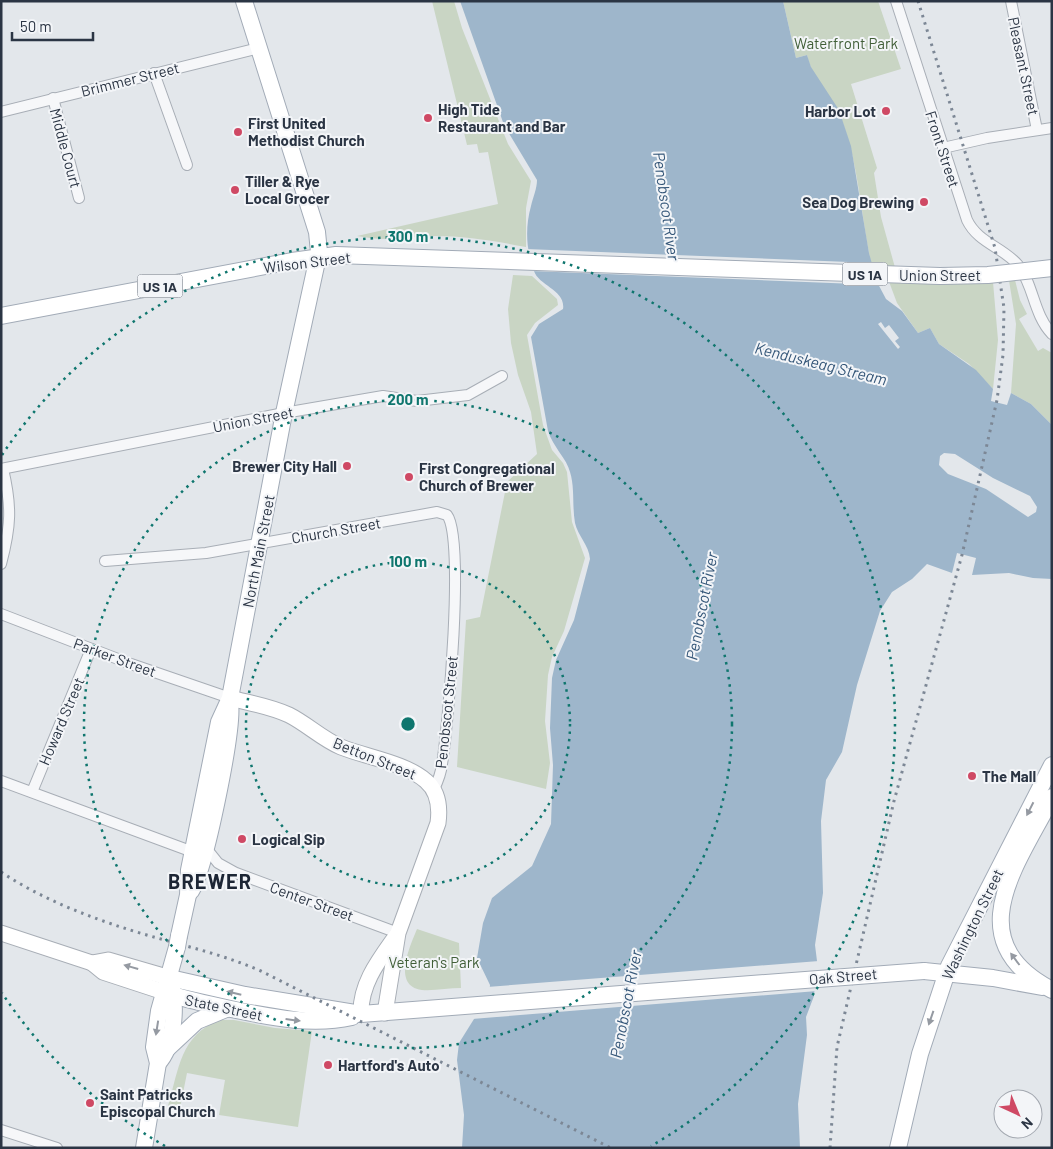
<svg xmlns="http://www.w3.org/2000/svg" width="1053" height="1149" viewBox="0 0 1053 1149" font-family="Barlow,sans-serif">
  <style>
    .green { fill: #c9d5c4 }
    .water { fill: #9eb6cb; fill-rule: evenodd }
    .pier { fill: #e3e7eb }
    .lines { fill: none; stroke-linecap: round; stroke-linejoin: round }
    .street-casing { stroke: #a8aeb6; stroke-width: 12 }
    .secondary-casing { stroke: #a8aeb6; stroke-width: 17 }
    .primary-casing { stroke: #a2abb7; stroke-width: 18 }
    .street { stroke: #f6f7f9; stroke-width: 10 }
    .secondary { stroke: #fff; stroke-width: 15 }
    .primary { stroke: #fff; stroke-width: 16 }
    .rail { stroke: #7c8795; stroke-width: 3; stroke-dasharray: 2.5 5; stroke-linecap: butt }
    .primary-bridge-casing { stroke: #a2abb7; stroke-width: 18; stroke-linecap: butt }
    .primary-bridge { stroke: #fff; stroke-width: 16 }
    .oneway { fill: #959aa2 }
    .ring { fill: none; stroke: #0f766e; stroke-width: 2.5; stroke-dasharray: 2.5 5 }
    .poi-dot { fill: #cf4964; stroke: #f3f5f8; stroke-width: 2 }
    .labels { text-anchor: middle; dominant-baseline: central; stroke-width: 4; stroke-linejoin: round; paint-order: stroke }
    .shield { fill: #f3f5f8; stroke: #676f7a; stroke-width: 1 }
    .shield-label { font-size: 14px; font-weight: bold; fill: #2b3544 }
    .park-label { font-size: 15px; fill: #415f38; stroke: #f3f5f8 }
    .street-label { font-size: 15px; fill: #2b3544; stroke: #f3f5f8 }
    .poi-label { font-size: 15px; font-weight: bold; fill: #2b3544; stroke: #f3f5f8; text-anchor: start }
    .water-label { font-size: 16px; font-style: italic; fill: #345678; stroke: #f3f5f8 }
    .district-label { font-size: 20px; font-weight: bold; letter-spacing: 1px; fill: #1d2635; stroke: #f3f5f8 }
    .centre { fill: #0f766e; stroke: #f3f5f8; stroke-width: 2.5 }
    .ring-label { font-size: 15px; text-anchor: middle; font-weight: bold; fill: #0f766e; stroke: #f3f5f8; stroke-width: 4; stroke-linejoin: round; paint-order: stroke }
  </style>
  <rect width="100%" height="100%" fill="#e3e7eb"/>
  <g class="green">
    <path d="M432 1H454L462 28 508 144 531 181 526 208V247C495 241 465 236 434 236 404 237 387 242 357 236L498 204 488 152 479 153 477 144 467 145Z"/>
    <path d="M783 1H878L901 69 851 84 877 168 874 173 881 217 899 282H993L998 340 993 389 969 364 939 344 930 328 918 333 897 303 882 263H871C861 216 859 168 843 123 835 98 812 80 807 55L796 58Z"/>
    <polygon points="1007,268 1013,280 1015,280 1020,300 1027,314 1019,319 1038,351 1043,348 1052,353 1052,425 1031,404 1011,393 1016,324"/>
    <polygon points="513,275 532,276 557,299 558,305 535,323 527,335 543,425 552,450 563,463 567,472 572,522 585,558 564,631 552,657 548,675 545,721 550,763 546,789 457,767 466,620 480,617 507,482 537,454 531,412 518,375 511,343 508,309"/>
    <path d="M417 929 459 943 461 988C449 988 434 991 422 990 391 986 411 944 417 929Z"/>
    <path d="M220 1020H234L275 1028 312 1031 298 1127 219 1115 225 1080 187 1073 180 1108 168 1106C179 1069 180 1035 220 1020Z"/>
  </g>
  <path class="water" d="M460 1H783L796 58 807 55 811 67 839 110 851 146 869 253 877 282 886 299 902 311 918 333 930 328 939 344 976 370 993 389 991 401 1007 405 1011 393 1031 404 1052 425V579L1033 578 1009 573 972 575 976 558 957 553 952 573 927 564 912 579 892 592 880 611 857 685 842 752 826 780 821 821 823 893 815 945 817 961 814 996 806 1017 807 1035 798 1104 800 1148H462L464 1115 457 1060 459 1043 489 995 490 985 477 958 483 923 492 898 532 866 551 824 553 765 550 728 552 678 556 660 574 620 590 559C589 545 578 536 575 523 572 506 575 488 570 472 567 459 553 447 548 431L531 337 539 324 563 309C566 290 539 286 534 271 526 249 525 228 531 206 533 197 537 189 537 180L504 125ZM944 453 955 454 993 478 1030 496 1037 507 1036 512 1028 517 986 489 948 474 939 465 940 456Z"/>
  <g class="pier">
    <polygon points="526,249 874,263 881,285 531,271"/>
    <polygon points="881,322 885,328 889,325 899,338 895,341 900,347 898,349 878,324"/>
    <polygon points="819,961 817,991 472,1019 487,994 487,987"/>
  </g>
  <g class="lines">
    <defs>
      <g id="street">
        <path d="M896 1 967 220C978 243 1003 247 1018 265 1034 285 1033 314 1052 334"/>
        <polyline points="1011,1 1037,130"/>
        <polyline points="154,73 187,165"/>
        <polyline points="53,98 79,198"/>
        <polyline points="1,112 259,48"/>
        <polyline points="943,148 987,138 1052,128"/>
        <polyline points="1,469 284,413 383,396 417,401 468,395 502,376"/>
        <path d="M105 561 206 553 437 512 447 515C465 538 448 727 442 764 441 773 438 781 434 789"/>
        <path d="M1 564C11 526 12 507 3 469"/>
        <polyline points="1,614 131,664 230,698"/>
        <polyline points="1,781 193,852"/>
        <polyline points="32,792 91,649"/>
        <polyline points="206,848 218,863 236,873 398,933"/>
        <polyline points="1,1130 57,1148"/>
      </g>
      <g id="secondary">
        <path d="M230 698C249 703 270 706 289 715 307 724 322 739 341 747 366 757 406 763 426 781 439 792 440 808 438 823L398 933 385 1013"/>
        <polyline points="1,933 92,963 103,972 164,992"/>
        <polyline points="92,963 108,960 170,978"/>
        <path d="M361 1014C360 984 379 960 396 936"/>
      </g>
      <g id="primary">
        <polyline points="1,316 292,261 336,255 678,267"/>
        <path d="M1052 797C1018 864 956 940 1052 990"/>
        <path d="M191 891C205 870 234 728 230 703"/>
        <polyline points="179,936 188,895 189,870 219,722 230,698 284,413 319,252 317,232 244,1"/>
        <polyline points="924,971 993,978 1042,987"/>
        <polyline points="170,978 245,995 361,1014 634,993"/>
        <path d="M164 992C186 1000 208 1004 231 1009 271 1017 311 1026 352 1017"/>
        <polyline points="167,1049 197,1021 226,1009"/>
        <path d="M158 1063C174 1046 176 1010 172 988"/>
        <polyline points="144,1148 158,1063 154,1047 159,1011 177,947"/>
        <polyline points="898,1148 920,1054 949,966 1052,765"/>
      </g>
    </defs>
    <use href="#street" class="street-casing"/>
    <use href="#secondary" class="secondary-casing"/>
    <use href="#primary" class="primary-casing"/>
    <use href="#street" class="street"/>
    <use href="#secondary" class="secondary"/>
    <use href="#primary" class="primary"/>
    <g class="rail">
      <path d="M1 872C40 898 86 916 130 930 175 944 217 952 261 971L611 1148"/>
      <polyline points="830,1148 837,1047 894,801 962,555 997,400 1003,355 1004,308 995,248 918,1"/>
    </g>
    <defs>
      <g id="primary-bridge">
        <polyline points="678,267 940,276 988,275 1052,268"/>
        <polyline points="177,947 179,936"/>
        <polyline points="634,993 924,971"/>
      </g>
    </defs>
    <use href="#primary-bridge" class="primary-bridge-casing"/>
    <use href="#primary-bridge" class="primary-bridge"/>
  </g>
  <defs><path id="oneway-solid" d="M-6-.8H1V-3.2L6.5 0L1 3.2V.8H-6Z" transform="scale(1.25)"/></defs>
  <g class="oneway">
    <use href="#oneway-solid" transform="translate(1030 809) rotate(117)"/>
    <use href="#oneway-solid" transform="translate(1015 959) rotate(-127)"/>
    <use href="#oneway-solid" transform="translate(131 967) rotate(-164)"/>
    <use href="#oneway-solid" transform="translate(234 993) rotate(-167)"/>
    <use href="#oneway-solid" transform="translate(931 1018) rotate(109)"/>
    <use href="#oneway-solid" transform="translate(293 1020) rotate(7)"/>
    <use href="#oneway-solid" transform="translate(157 1028) rotate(99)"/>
  </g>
  <g class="ring">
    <circle cx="408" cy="724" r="162"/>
    <circle cx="408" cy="724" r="324"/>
    <path d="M165 1146A487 487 0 0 1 2 993M2 455A487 487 0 1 1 651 1146"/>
  </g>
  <g class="poi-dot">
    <circle cx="886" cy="111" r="5"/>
    <circle cx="428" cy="118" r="5"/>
    <circle cx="238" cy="132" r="5"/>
    <circle cx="235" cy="190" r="5"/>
    <circle cx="924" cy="202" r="5"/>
    <circle cx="347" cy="466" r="5"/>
    <circle cx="409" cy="477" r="5"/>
    <circle cx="972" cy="776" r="5"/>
    <circle cx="242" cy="839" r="5"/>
    <circle cx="328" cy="1065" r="5"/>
    <circle cx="90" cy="1103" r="5"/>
  </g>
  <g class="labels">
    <g class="shield">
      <rect x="842.5" y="262.5" width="45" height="23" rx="4"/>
      <rect x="137.5" y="274.5" width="45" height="23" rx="4"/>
    </g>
    <g class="shield-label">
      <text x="865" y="274">US 1A</text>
      <text x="160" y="286">US 1A</text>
    </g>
    <g class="park-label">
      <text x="846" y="43">Waterfront Park</text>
      <text x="434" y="962">Veteran's Park</text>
    </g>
    <g class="street-label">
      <text transform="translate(1024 66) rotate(78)">Pleasant Street</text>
      <text transform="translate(130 79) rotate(-14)">Brimmer Street</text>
      <text transform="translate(66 148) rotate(75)">Middle Court</text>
      <text transform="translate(943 149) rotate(72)">Front Street</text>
      <text transform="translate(307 262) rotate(-7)">Wilson Street</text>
      <text x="940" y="275">Union Street</text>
      <text transform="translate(253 419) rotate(-11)">Union Street</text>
      <text transform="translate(336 530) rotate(-10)">Church Street</text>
      <text transform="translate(258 551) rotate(-79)">North Main Street</text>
      <text transform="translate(115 657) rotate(20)">Parker Street</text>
      <text transform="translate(446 712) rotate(-84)">Penobscot Street</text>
      <text transform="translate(61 721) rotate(-67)">Howard Street</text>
      <text transform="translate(375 758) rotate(22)">Betton Street</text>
      <text transform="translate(312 901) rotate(20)">Center Street</text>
      <text transform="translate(972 924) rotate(-64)">Washington Street</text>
      <text transform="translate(843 976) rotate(-5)">Oak Street</text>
      <text transform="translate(224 1007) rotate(12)">State Street</text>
    </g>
    <g class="poi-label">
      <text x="438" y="109">High Tide<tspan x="438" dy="17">Restaurant and Bar</tspan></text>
      <text x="876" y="111" text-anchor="end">Harbor Lot</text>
      <text x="248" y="123">First United<tspan x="248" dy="17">Methodist Church</tspan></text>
      <text x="245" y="181">Tiller &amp; Rye<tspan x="245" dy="17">Local Grocer</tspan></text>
      <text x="914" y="202" text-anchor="end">Sea Dog Brewing</text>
      <text x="337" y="466" text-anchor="end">Brewer City Hall</text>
      <text x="419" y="468">First Congregational<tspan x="419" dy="17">Church of Brewer</tspan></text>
      <text x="982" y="776">The Mall</text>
      <text x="252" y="839">Logical Sip</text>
      <text x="338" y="1065">Hartford's Auto</text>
      <text x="100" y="1094">Saint Patricks<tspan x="100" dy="17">Episcopal Church</tspan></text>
    </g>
    <g class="water-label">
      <text transform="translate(667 206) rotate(82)">Penobscot River</text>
      <text transform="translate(821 363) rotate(14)">Kenduskeag Stream</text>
      <text transform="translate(701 606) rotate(-79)">Penobscot River</text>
      <text transform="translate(625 1004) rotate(-79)">Penobscot River</text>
    </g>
    <g class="district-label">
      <text x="210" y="881">BREWER</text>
    </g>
  </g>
  <circle cx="408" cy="724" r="8" class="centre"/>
  <g class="ring-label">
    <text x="408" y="242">300 m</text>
    <text x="408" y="405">200 m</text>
    <text x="408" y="567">100 m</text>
  </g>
  <rect width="1053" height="1149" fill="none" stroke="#2b3544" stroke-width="5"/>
  <g transform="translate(1018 1114) rotate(136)"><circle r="24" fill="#f3f5f8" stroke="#a3a8b0"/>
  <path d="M0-4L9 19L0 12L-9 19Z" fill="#cf4964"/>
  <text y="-8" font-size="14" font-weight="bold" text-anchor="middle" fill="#2b3544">N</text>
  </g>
  <path d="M12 32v8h81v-8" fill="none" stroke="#2b3544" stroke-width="2.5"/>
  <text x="20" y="32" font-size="15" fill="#2b3544" stroke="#f3f5f8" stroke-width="4" paint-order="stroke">50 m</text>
</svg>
